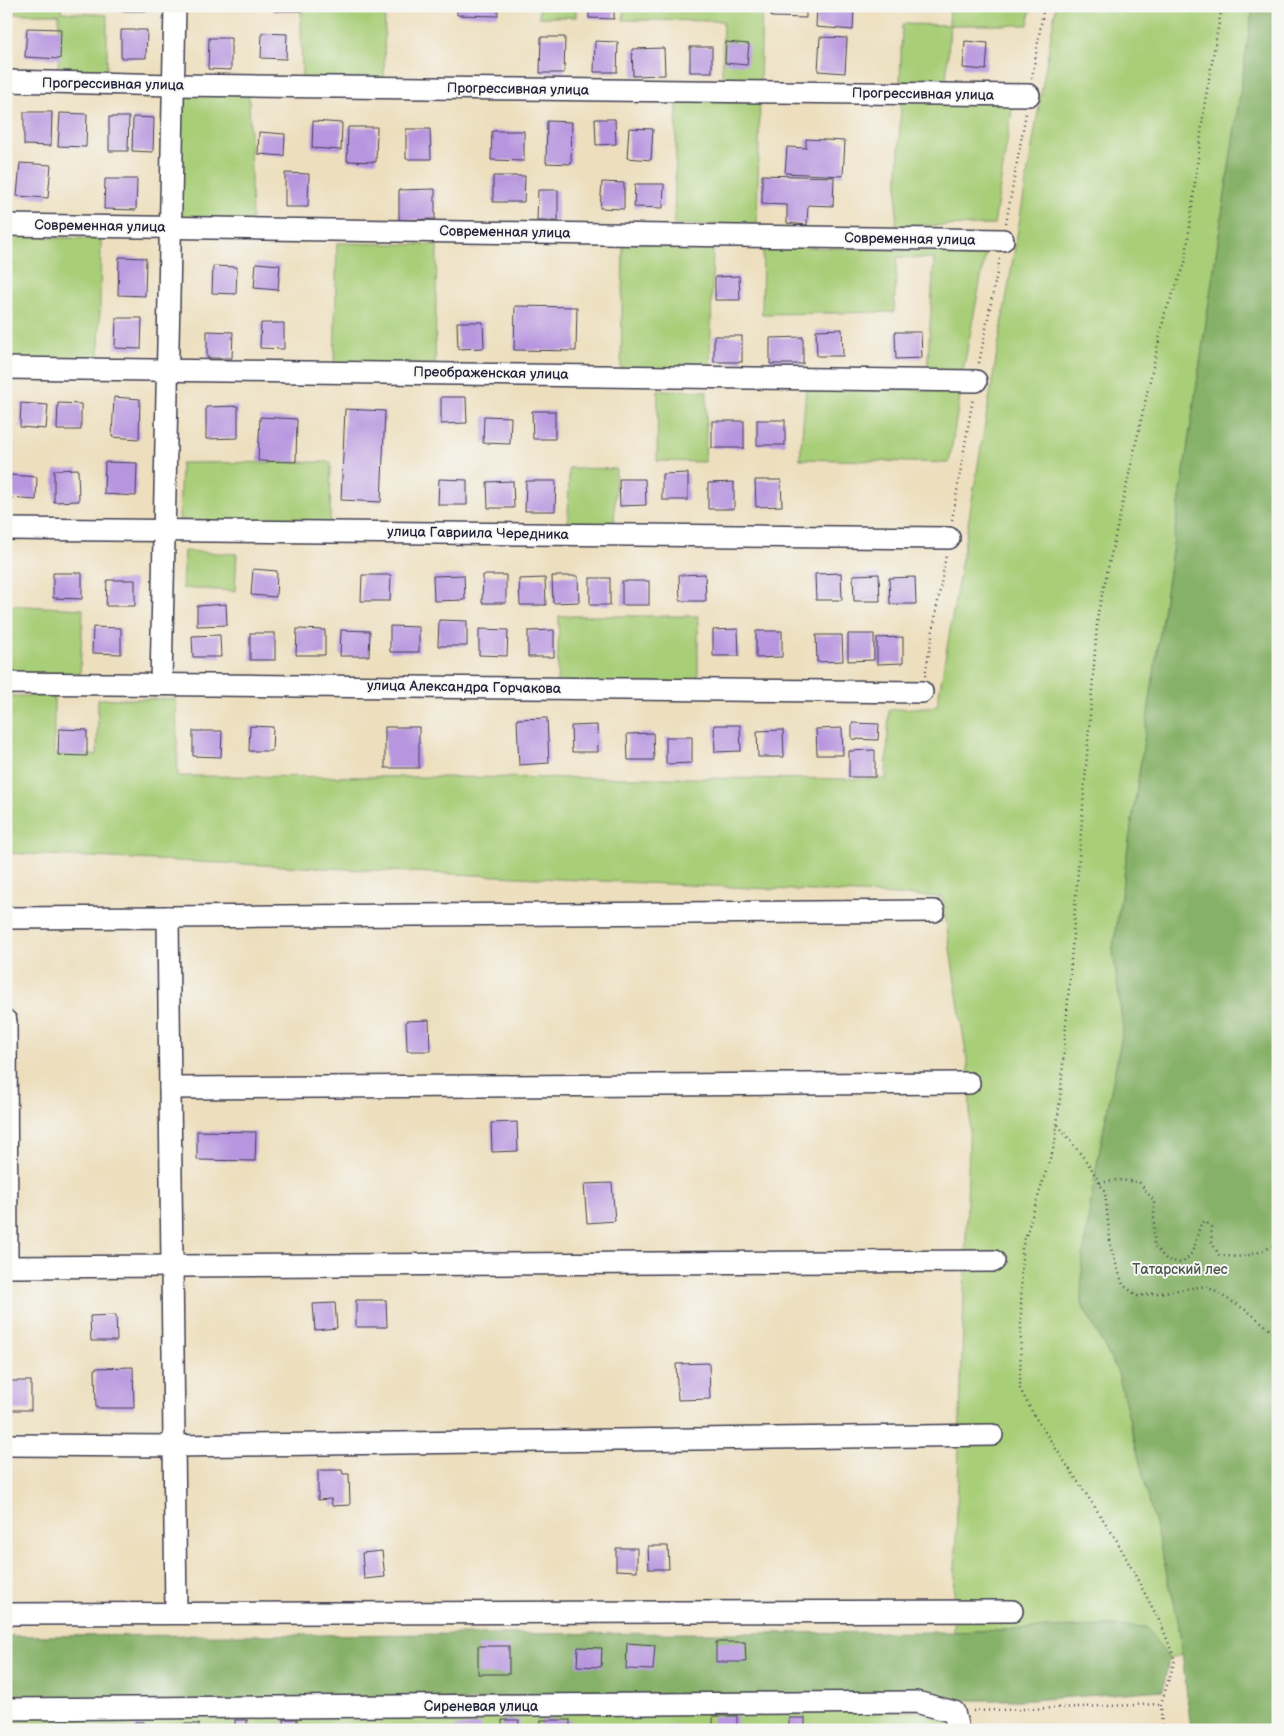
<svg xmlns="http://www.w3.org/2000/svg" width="1284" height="1736" viewBox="0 0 1284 1736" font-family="'Balsamiq Sans',sans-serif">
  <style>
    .green { fill: #a9ce78; stroke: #66785a }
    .forest { fill: #86b168; stroke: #546a52 }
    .building { fill: #b896df }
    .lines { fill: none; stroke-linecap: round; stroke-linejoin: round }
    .minor-casing { stroke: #403e4f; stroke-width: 24 }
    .path { stroke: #403e4f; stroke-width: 2.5; stroke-dasharray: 1 4; stroke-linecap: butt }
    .minor { stroke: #fff; stroke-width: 21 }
    .labels { text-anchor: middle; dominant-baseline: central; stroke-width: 4; stroke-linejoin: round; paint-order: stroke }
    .street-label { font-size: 14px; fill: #22223b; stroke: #f6f6f2 }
    .park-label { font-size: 14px; fill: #4a564d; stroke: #f6f6f2 }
  </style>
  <rect width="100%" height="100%" fill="#f6f6f2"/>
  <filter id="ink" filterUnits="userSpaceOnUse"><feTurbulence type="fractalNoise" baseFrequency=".02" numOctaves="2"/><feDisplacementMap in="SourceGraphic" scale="10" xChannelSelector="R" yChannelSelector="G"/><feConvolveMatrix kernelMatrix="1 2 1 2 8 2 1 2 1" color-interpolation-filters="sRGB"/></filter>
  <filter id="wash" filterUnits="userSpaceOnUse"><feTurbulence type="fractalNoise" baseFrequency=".0096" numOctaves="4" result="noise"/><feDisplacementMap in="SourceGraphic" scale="20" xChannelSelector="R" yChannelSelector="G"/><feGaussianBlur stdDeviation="1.12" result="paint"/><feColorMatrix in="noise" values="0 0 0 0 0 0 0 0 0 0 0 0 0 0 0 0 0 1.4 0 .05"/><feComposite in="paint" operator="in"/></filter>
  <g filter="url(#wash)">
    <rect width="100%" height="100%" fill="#eddfbe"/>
    <g class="green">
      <polygon points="6,6 61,6 61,12 107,15 107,77 58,77 59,14 6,14"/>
      <rect x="539" y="6" width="37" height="11"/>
      <polygon points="624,6 762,6 760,85 722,85 723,21 623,20"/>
      <polygon points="950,6 1031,6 1028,25 950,25 946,83 900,85 902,24 949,25"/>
      <polygon points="1056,6 1253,6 1113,949 1123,1029 1095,1175 1082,1264 1081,1302 1118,1373 1178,1619 1182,1655 1169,1659 1146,1627 1103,1626 953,1632 970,1110 968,1066 942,897 6,853 6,696 54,696 54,754 97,755 98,699 176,699 178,776 886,779 889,710 937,706"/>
      <polygon points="301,10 385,11 384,78 302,78"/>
      <polygon points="178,89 249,93 252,221 175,219"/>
      <polygon points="677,98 760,99 757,224 674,225"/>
      <polygon points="901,100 1013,103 994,225 896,226"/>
      <polygon points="6,236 101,239 99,364 6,364"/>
      <polygon points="337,243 437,245 435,365 334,366"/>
      <polygon points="623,243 713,245 710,370 621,369"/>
      <polygon points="763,246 986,252 963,371 927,373 934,259 897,257 894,312 762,314"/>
      <polygon points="806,389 961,390 949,463 800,459"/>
      <polygon points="658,390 707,391 705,462 657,461"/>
      <polygon points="331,462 330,524 179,520 181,463"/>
      <polygon points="569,468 616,469 614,528 568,528"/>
      <polygon points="184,551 237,554 235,591 182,588"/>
      <polygon points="6,605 83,609 80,674 6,674"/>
      <polygon points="559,616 698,616 698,682 557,685"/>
      <polygon points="951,1710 951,1730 6,1730 6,1715"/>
    </g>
    <g class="forest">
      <polygon points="1253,6 1278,6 1278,1730 1191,1730 1178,1619 1118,1373 1081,1302 1082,1264 1095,1175 1123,1029 1113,949"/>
      <polygon points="1103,1626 1146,1627 1169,1659 1163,1690 1031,1700 6,1702 6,1636 953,1632"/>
    </g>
    <g id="blocks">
      <g class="building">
        <rect x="119" y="6" width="28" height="5"/>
        <rect x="274" y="6" width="28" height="5"/>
        <polygon points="457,6 498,6 498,16 457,15"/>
        <polygon points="589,6 614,6 614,19 589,18"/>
        <polygon points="772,6 806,6 806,18 771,17"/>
        <polygon points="817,6 854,6 853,30 816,27"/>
        <polygon points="27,28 61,29 60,59 25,57"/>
        <polygon points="121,30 147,30 146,58 121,58"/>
        <polygon points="262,33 287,34 286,59 261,58"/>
        <polygon points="541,37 565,37 564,73 540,73"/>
        <polygon points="820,37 847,38 845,73 818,71"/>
        <polygon points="209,38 231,38 231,70 208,69"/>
        <polygon points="595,41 618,42 617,72 594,72"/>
        <polygon points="965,41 988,43 986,70 963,68"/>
        <polygon points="726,42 749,44 747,65 725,63"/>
        <rect x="690" y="47" width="22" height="25"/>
        <polygon points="664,48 665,75 633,76 632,49"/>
        <polygon points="24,112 52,112 51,146 24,145"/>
        <polygon points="60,113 87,114 86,147 58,146"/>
        <polygon points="109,117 129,117 128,151 109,151"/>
        <polygon points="133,117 154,118 153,152 132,151"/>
        <polygon points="595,119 615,119 616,144 596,145"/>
        <polygon points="313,121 342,123 341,150 312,148"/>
        <polygon points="547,121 572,122 571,164 546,163"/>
        <polygon points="6,122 9,122 8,149 6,149"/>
        <polygon points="348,127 377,127 376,162 347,161"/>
        <polygon points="629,128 653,129 651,160 627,158"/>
        <polygon points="406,129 430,129 431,159 406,159"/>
        <polygon points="492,131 524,131 524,161 491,160"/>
        <polygon points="259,132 285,134 284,156 258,154"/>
        <polygon points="806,139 845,141 843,176 785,173 787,147 806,148"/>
        <polygon points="20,163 51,165 48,198 17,196"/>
        <polygon points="6,169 11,169 11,200 6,199"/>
        <polygon points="285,173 309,174 308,207 285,207"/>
        <polygon points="762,175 834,177 833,206 808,205 807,225 787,223 787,205 762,204"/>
        <polygon points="493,176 525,176 524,202 493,202"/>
        <polygon points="105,179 137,179 136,210 104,209"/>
        <polygon points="602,182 624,183 624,209 600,208"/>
        <polygon points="635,184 664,184 663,208 634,207"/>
        <polygon points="435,189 435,219 399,220 399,190"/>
        <polygon points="538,190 558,190 558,221 537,221"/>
        <polygon points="119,257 146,258 145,296 118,295"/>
        <polygon points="256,263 280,265 278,290 254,288"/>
        <polygon points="213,266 237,267 236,294 212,293"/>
        <polygon points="739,276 740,300 715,300 715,277"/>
        <polygon points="515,306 577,307 576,351 514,350"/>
        <polygon points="116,318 142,318 141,349 115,348"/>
        <polygon points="457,322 483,322 484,348 458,349"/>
        <polygon points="261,323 284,323 284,349 260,348"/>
        <polygon points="842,329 843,356 817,356 816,330"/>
        <polygon points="207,331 233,332 232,358 207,358"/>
        <polygon points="895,332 921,332 922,358 896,359"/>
        <rect x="714" y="336" width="28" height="26"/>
        <polygon points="803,337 803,364 770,364 770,338"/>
        <polygon points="114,397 140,399 139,439 112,437"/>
        <polygon points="441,397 466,397 467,423 441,424"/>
        <polygon points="21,403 48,405 46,429 20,427"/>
        <polygon points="58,403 81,404 81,430 57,430"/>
        <polygon points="238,406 238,438 206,439 206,407"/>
        <polygon points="345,409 385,411 381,502 341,500"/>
        <polygon points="532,411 555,411 555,439 533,439"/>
        <polygon points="484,416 511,417 510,444 483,443"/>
        <polygon points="260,417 297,419 296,462 258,461"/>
        <rect x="757" y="420" width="28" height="25"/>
        <rect x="712" y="421" width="32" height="27"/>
        <polygon points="105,462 137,463 136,496 104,494"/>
        <polygon points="78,469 79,501 54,502 54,470"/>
        <polygon points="688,473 688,500 662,500 662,474"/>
        <polygon points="11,475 37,477 36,500 9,498"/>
        <polygon points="439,479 467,480 467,505 438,505"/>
        <polygon points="619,479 645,479 646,505 620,506"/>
        <polygon points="755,480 781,480 782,506 756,507"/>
        <polygon points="513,481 514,508 488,508 487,482"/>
        <polygon points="526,481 556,481 555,511 525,511"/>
        <polygon points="734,482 734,509 708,509 708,483"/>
        <polygon points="253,569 277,571 276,597 251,595"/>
        <polygon points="53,573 82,573 82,599 53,598"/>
        <polygon points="841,573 842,600 816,600 815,574"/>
        <polygon points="705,574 706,601 680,601 679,575"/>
        <polygon points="879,574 880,601 854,601 853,575"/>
        <polygon points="362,575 391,575 390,601 361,601"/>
        <polygon points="464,575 465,600 434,601 433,576"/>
        <polygon points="483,575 506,575 506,603 482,603"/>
        <polygon points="552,576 578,576 579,602 553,603"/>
        <polygon points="915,577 916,604 890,604 889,578"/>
        <polygon points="545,578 546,605 520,605 519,579"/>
        <rect x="590" y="578" width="20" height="27"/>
        <polygon points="107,580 135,580 135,606 106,606"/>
        <rect x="622" y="581" width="27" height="24"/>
        <polygon points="226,604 227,625 197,626 197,606"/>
        <polygon points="439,620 467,621 467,646 438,646"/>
        <polygon points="390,626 419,627 419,652 390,652"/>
        <polygon points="93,627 121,628 121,654 92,653"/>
        <polygon points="297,629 325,630 325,655 296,655"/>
        <polygon points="479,629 508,630 507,656 479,655"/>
        <polygon points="738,629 739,656 713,656 713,630"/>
        <polygon points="341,630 370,631 369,656 340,656"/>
        <polygon points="554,630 554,657 528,657 528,631"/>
        <polygon points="756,631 782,631 782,657 756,658"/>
        <rect x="250" y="633" width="25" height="27"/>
        <polygon points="848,634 874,634 874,660 848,661"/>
        <polygon points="220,635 221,657 193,657 192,636"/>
        <polygon points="816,635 842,635 843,661 817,662"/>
        <polygon points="903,637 903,663 877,664 877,638"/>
        <polygon points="547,718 549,763 519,765 517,719"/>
        <polygon points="852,723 879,724 878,740 852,739"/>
        <polygon points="597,725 598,752 572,752 571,726"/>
        <polygon points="714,725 740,725 741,751 715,752"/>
        <polygon points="250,726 273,727 272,751 249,751"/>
        <rect x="385" y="727" width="34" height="41"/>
        <polygon points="842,728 843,755 817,755 816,729"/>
        <polygon points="59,729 87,730 87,756 58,755"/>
        <polygon points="783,730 784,757 758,757 757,731"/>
        <polygon points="193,731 222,731 221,757 193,756"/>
        <polygon points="653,733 654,760 628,760 627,734"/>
        <polygon points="666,737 692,737 692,763 666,764"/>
        <polygon points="875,750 875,777 849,777 849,751"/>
        <polygon points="429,1020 430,1051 407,1051 406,1021"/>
        <polygon points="517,1122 518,1151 492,1152 491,1123"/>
        <polygon points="197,1131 256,1132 255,1161 197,1160"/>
        <polygon points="612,1183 615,1221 587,1223 584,1184"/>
        <polygon points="356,1300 386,1300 387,1327 356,1327"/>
        <polygon points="335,1303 337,1328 315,1330 313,1304"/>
        <polygon points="116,1315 117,1341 91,1341 90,1316"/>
        <polygon points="709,1363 710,1399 678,1400 676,1364"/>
        <polygon points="133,1367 134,1408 96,1408 95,1368"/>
        <rect x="6" y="1381" width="25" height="29"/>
        <polygon points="318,1470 342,1470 343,1474 349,1474 350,1505 332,1506 331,1499 318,1500"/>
        <polygon points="648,1546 668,1546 669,1569 649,1569"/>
        <polygon points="616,1548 637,1548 637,1571 616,1570"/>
        <polygon points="382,1551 385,1577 364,1579 362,1553"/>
        <polygon points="716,1642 745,1642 746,1662 716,1662"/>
        <polygon points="627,1643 655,1645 653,1670 626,1669"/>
        <rect x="478" y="1646" width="31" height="28"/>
        <polygon points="578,1647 602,1648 601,1667 577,1666"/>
        <rect x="713" y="1716" width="24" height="14"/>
        <rect x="789" y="1718" width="16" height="12"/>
        <rect x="284" y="1719" width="13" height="11"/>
        <rect x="235" y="1720" width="12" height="10"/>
        <polygon points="502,1720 519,1720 518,1730 502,1730"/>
        <rect x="541" y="1720" width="29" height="10"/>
        <polygon points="135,1722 144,1722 143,1730 135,1730"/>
        <rect x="184" y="1724" width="15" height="6"/>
        <polygon points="480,1724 480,1730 454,1730 454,1727"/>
        <polygon points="430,1726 430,1730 405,1730 405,1727"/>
        <polygon points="602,1726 619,1727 619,1730 602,1730"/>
        <rect x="665" y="1726" width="26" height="4"/>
      </g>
    </g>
  </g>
  <g filter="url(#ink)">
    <use href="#blocks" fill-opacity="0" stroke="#403e4f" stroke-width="1"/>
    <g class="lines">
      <defs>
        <g id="minor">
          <polyline points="6,81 173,85 1029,95"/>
          <polyline points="6,225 1003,240"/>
          <polyline points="6,368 976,381"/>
          <polyline points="6,529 949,538"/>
          <polyline points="6,683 922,692"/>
          <polyline points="161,684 175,6"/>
          <polyline points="168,917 934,911"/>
          <polyline points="6,918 168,917 176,1613"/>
          <polyline points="6,1021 7,1267"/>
          <polyline points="170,1088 969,1083"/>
          <polyline points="6,1267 994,1261"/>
          <polyline points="6,1445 174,1446 992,1435"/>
          <polyline points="6,1614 1012,1611"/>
          <polyline points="6,1709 916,1702 954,1712 958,1730"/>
        </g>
      </defs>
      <use href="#minor" class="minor-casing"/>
      <g class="path">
        <polyline points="1032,78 1044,6"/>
        <polyline points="1006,223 1026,113"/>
        <polyline points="979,363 1000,258"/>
        <polyline points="952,520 973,398"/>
        <polyline points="925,676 946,555"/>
        <polyline points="1058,1125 1090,1166 1105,1193 1111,1249 1123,1285 1138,1296 1206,1286 1249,1312 1278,1336"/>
        <path d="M1100 1183 1117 1180 1139 1182 1154 1201V1246L1167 1260 1181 1263C1196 1256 1195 1236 1202 1222H1206L1211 1227 1212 1243 1219 1255C1245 1259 1255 1255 1278 1243"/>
        <polyline points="973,1711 1161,1704"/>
        <polyline points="1162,1730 1161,1704 1175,1660 1162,1626 1116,1539 1035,1417 1020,1389 1022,1248 1055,1143 1061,1089 1098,613 1165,313 1185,264 1205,101 1222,6"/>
      </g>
      <use href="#minor" class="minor"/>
    </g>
  </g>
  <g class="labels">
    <g class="street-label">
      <text transform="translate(113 84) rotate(1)">Прогрессивная улица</text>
      <text transform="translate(518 89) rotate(1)">Прогрессивная улица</text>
      <text transform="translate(923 94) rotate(1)">Прогрессивная улица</text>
      <text transform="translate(100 226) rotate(1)">Современная улица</text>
      <text transform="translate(505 232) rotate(1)">Современная улица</text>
      <text transform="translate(910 239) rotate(1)">Современная улица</text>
      <text transform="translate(491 373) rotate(1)">Преображенская улица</text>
      <text transform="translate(478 533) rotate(1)">улица Гавриила Чередника</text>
      <text transform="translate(464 687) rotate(1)">улица Александра Горчакова</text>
      <text x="481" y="1706">Сиреневая улица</text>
    </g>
    <g class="park-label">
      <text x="1180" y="1269">Татарский лес</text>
    </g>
  </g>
  <rect width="1284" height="1736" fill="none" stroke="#f6f6f2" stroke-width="25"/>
</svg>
